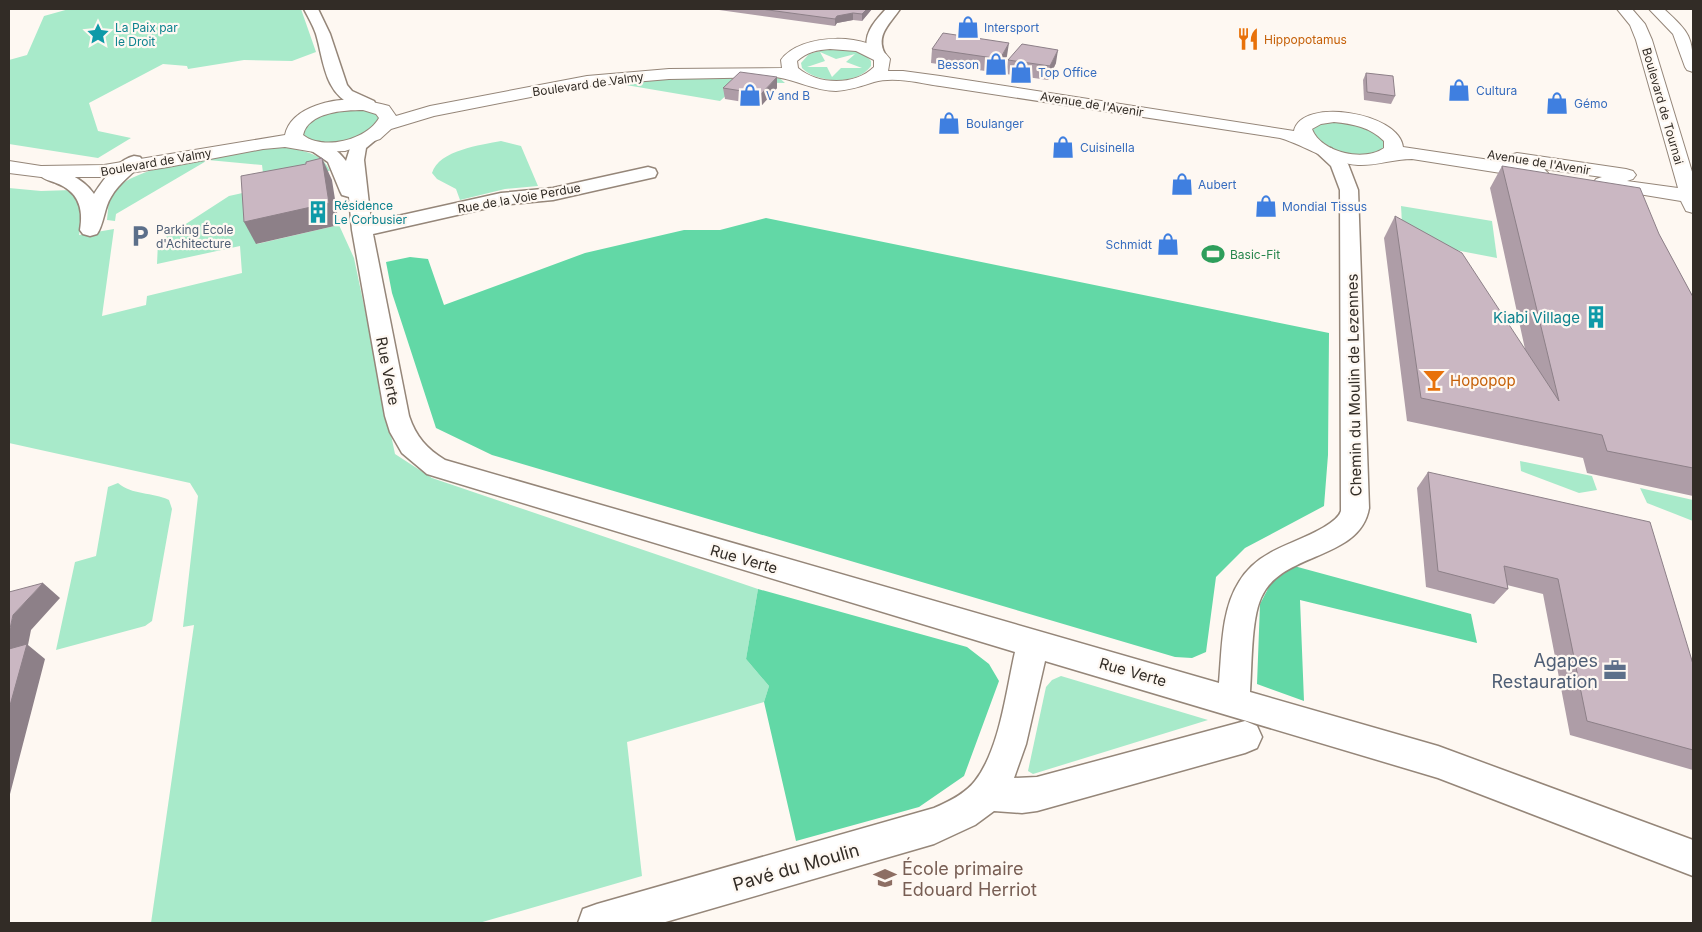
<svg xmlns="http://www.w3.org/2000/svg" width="1702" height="932" viewBox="0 0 1702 932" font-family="Inter,sans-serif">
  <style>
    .green { fill: #a8eaca; fill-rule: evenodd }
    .forest { fill: #62d8a6 }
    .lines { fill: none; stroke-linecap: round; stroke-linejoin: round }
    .minor-casing { stroke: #958679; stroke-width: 3 }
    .major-casing { stroke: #958679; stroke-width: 2 }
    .minor { fill: #fff; fill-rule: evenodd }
    .major { fill: #fff; fill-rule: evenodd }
    .wall { fill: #ae9da7 }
    .shaded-wall { fill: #8d8088 }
    .building { fill: #cab7c2; stroke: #8d8088 }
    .labels { text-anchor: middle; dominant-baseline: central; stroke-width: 4.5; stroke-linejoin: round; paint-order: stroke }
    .far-culture-label { font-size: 12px; fill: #0d838f; stroke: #fef8f2; text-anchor: start }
    .far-shop-label { font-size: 12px; fill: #366cbe; stroke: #fef8f2; text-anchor: start }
    .far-food-label { font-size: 12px; fill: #c56008; stroke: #fef8f2; text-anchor: start }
    .far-street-label { font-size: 12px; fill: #322c26; stroke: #fef8f2 }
    .far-service-label { font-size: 12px; fill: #4e5e75; stroke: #fef8f2; text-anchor: start }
    .far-leisure-label { font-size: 12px; fill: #27864d; stroke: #fef8f2; text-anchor: start }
    .culture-label { font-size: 15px; fill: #0d838f; stroke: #fef8f2; text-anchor: end }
    .street-label { font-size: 15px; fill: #322c26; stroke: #fef8f2 }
    .food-label { font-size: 15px; fill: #c56008; stroke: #fef8f2; text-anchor: start }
    .near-service-label { font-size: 18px; fill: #4e5e75; stroke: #fef8f2; text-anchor: end }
    .near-street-label { font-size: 18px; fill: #322c26; stroke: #fef8f2 }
    .near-education-label { font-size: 18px; fill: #785e54; stroke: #fef8f2; text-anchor: start }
  </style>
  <rect width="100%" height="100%" fill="#fef8f2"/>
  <g class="green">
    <polygon points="69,9 301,9 316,52 292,61 244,60 188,69 187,66 163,64 89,103 98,131 131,138 98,158 9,144 9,60 27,55 44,16"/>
    <path d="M828 49C843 49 861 48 871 61V66C858 85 817 84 802 68L801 63 809 54ZM820 52 836 59 855 54 846 62 862 68H841L832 77 827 67H807L825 61Z"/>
    <polygon points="775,74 785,83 741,82 720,101 620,84 635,82 635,79"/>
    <path d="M362 109 375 113 380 120C375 125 369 133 362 136 347 145 314 146 301 134 311 111 341 111 362 109Z"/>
    <path d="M1338 121 1367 127 1384 140 1385 147C1375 160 1336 156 1324 146 1319 142 1315 136 1311 131L1320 123Z"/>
    <path d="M501 141 521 146 538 186 505 189 460 200 456 189 437 179 432 173C439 150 481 145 501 141Z"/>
    <path d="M283 146C302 152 321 151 330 171L263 173 262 165 208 160 116 214 115 221 107 220C108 212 108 200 112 194 131 162 247 152 283 146Z"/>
    <polygon points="9,188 41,191 72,190 83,212 79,235 114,229 102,316 146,305 147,296 242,273 240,246 157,264 158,242 229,196 265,188 257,244 339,225 354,258 395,454 432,478 758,589 746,659 769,686 764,702 627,742 642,876 479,923 151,923 194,625 183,627 198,496 190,483 9,443"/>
    <polygon points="1401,206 1492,221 1497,258 1403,240"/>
    <polygon points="1520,461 1592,476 1597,490 1579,493 1521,471"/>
    <path d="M118 483C131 495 153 492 169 500L172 509 152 621 145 626 56 650 75 562 96 556 108 487Z"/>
    <polygon points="1640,488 1693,500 1693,521 1647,503"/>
    <polygon points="1061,676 1208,720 1033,774 1028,771 1046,687 1052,680"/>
  </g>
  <g class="forest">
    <polygon points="766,218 1329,333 1328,455 1324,506 1245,548 1216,577 1206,652 1192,658 1175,657 492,455 436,428 392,293 386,262 410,257 428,259 444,305 585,253 684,230 720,230"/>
    <polygon points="1294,566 1471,614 1477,643 1300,600 1304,701 1257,684 1260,604 1271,583"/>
    <polygon points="758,589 967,647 989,664 999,681 964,776 919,807 796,841 764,702 769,686 746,659"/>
  </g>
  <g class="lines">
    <defs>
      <g id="minor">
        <path d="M304 9H318L330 34 347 85 352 91 374 101 376 105 374 109C367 110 362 108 355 106 324 94 324 61 316 34 313 25 308 17 304 9Z"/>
        <path d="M886 9H900C890 24 875 35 885 54L877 59 869 54C861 36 874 22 886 9Z"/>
        <path d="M369 133 375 134 378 138 366 148 364 160 371 222 501 193 553 188 648 167 655 169 657 173 655 177 553 200 501 205 373 234 409 416C416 437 427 449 445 460L1219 683C1222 651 1221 610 1239 582 1246 570 1257 560 1270 553 1286 543 1336 528 1341 511L1340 190 1331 166 1316 152 1319 148H1331L1348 164 1358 190 1369 508C1360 561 1281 551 1261 598 1251 620 1252 666 1250 692L1438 746 1693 840V876L1438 778 1045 661 1026 744 1014 778 1037 777 1245 721 1257 726 1262 737 1257 748 1245 753 1037 811 1022 813 994 811 975 825 934 844 662 923H578L583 909 597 904 934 808C948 802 965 794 975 781 1000 749 1006 691 1015 652L427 474 402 453 390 432 385 416 352 230 349 197 342 195 340 191 328 162 306 147 309 143C324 139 337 149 346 161L352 142Z"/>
        <path d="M134 156 140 157 143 161C134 174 119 182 111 197 104 208 104 224 97 234L90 236 83 234 80 230C84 208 78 191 56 183 50 180 43 180 39 174L41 170C60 166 84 179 94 194 103 180 117 160 134 156Z"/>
      </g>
      <g id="major">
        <path d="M1617 9H1632L1645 24 1652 40 1693 175V213L1686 211 1681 201 1596 187 1593 183 1596 179 1602 177 1544 169 1548 173 1545 177 1538 179 1412 159C1393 159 1376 166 1358 165 1328 163 1307 146 1280 138L940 86C920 83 894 76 874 82 862 86 850 90 836 91 815 91 797 80 776 77L669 79 587 86 434 116 391 129 380 139 345 151 314 152 285 147 263 149 168 167 104 177H41L9 173V161L41 166 104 165 285 135C291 106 336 97 362 100 371 101 380 104 389 106L396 116 430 106 587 76 669 69 782 68 781 60C800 33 871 31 890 59L888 71H903L940 76 1294 131C1301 97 1399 112 1403 147L1510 163 1508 159 1510 155 1517 153 1626 169 1633 171 1636 175 1633 179 1627 181 1678 188 1636 40 1630 25ZM830 49 856 51 874 60V67C855 86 818 85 798 68L797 61C807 52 817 50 830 49ZM363 110 376 114 379 118C367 140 323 151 303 135 308 112 344 110 363 110ZM1334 122C1353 124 1370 127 1384 141V148C1365 162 1321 153 1312 129L1321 124Z"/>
        <path d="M1649 9H1664C1690 33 1693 36 1693 72L1687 70 1685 67 1673 34Z"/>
      </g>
    </defs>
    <use href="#minor" class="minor-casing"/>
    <use href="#major" class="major-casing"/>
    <use href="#minor" class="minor"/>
    <use href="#major" class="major"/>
  </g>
  <g class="wall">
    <polygon points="712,9 872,9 862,21 853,20 837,23 835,26"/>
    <polygon points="932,49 1007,56 999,73 931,63"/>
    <polygon points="1008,60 1056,63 1048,80 1006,74"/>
    <polygon points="1366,73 1395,96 1391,104 1364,100 1363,80"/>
    <polygon points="723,88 777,88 762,105 725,99"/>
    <polygon points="1502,166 1659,234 1693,297 1693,496 1587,473 1583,458 1407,421 1384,238 1395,216 1525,349 1490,188"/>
    <polygon points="1428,472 1693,664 1693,770 1570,735 1543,594 1507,585 1508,589 1494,604 1426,587 1417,488"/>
  </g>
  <g class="shaded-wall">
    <polygon points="867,9 872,9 862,21 862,14"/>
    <polygon points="853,13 853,20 837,23 835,26 835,19 837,16"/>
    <polygon points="1009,43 1007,56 999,73 1000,59"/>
    <polygon points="1058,50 1056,63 1048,80 1050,66"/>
    <polygon points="777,77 777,88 762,105 761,94"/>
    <polygon points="322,158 332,180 339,225 256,244 244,222"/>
    <polygon points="43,583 60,598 31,630 28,645 45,659 9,798 9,633 13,615"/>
  </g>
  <g class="building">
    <polygon points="761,9 867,9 862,14 853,13 837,16 835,19"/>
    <polygon points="943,33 1009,43 1000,59 932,49"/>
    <polygon points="1022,44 1058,50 1050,66 1008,60"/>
    <polygon points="740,72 777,77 761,94 723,88"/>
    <polygon points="1366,73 1393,76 1395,96 1367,92"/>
    <polygon points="322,158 329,203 244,222 241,176 306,164 306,162"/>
    <polygon points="1502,166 1640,188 1659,234 1693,297 1693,468 1607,451 1602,435 1421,398 1395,216 1462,253 1559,401"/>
    <polygon points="1428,472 1650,522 1693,664 1693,750 1587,721 1558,579 1504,566 1508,589 1438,571"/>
    <polygon points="43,583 13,615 9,633 9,592"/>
    <polygon points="27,644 9,709 9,649"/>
  </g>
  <defs>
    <symbol id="shop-bare" viewBox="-9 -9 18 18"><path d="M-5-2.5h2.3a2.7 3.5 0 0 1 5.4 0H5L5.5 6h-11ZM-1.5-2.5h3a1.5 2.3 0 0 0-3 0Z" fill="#3f7fe0" stroke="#fef8f2" stroke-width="2.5" paint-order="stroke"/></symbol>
    <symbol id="sight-bare" viewBox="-9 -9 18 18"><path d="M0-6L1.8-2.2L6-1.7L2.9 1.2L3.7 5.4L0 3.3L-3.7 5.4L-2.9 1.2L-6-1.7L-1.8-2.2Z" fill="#0f9aa8" stroke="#fef8f2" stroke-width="2.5" paint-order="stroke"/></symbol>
    <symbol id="restaurant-bare" viewBox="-9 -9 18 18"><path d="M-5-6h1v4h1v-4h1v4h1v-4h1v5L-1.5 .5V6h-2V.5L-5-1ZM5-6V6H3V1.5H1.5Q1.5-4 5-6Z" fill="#e8710a" stroke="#fef8f2" stroke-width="2.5" paint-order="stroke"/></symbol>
    <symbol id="building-bare" viewBox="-9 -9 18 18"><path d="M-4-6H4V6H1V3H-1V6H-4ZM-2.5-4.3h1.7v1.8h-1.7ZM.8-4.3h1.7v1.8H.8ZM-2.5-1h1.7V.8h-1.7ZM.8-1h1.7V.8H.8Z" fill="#0f9aa8" stroke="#fef8f2" stroke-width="2.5" paint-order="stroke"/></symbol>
    <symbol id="parking-bare" viewBox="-9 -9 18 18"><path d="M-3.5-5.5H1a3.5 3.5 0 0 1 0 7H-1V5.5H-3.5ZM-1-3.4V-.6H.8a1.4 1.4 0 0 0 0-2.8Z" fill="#5c6f8a" stroke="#fef8f2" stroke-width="2.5" paint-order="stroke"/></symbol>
    <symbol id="stadium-bare" viewBox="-9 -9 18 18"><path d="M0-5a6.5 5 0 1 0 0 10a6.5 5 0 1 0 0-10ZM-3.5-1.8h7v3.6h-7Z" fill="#2e9e5b" stroke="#fef8f2" stroke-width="2.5" paint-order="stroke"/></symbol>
    <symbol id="bar-bare" viewBox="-9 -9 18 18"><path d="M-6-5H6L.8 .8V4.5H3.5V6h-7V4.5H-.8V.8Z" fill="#e8710a" stroke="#fef8f2" stroke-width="2.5" paint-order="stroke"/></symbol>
    <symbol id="office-bare" viewBox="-9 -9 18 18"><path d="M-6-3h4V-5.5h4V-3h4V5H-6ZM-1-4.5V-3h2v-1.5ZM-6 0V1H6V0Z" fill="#5c6f8a" stroke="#fef8f2" stroke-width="2.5" paint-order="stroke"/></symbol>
    <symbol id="school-bare" viewBox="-9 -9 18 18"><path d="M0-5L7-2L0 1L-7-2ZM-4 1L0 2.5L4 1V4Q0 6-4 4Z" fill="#8d6e63" stroke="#fef8f2" stroke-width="2.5" paint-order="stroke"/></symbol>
  </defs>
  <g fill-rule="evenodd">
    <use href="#shop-bare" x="952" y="11" width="32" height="32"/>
    <use href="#sight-bare" x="82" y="18" width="32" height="32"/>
    <use href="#restaurant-bare" x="1232" y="23" width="32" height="32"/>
    <use href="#shop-bare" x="980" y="48" width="32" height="32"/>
    <use href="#shop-bare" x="1005" y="56" width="32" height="32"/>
    <use href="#shop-bare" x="1443" y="74" width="32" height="32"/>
    <use href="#shop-bare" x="734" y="79" width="32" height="32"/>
    <use href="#shop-bare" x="1541" y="87" width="32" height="32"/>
    <use href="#shop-bare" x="933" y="107" width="32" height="32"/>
    <use href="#shop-bare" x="1047" y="131" width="32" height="32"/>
    <use href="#shop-bare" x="1166" y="168" width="32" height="32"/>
    <use href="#shop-bare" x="1250" y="190" width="32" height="32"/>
    <use href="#building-bare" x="302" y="196" width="32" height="32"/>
    <use href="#parking-bare" x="124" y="220" width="32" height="32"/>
    <use href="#shop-bare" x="1152" y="228" width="32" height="32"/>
    <use href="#stadium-bare" x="1197" y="238" width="32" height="32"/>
    <use href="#building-bare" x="1580" y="301" width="32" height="32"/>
    <use href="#bar-bare" x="1418" y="364" width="32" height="32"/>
    <use href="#office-bare" x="1599" y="654" width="32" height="32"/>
    <use href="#school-bare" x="869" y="862" width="32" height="32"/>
  </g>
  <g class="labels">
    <g class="far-culture-label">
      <text x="115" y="27">La Paix par<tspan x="115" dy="14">le Droit</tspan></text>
      <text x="334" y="205">Résidence<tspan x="334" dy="14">Le Corbusier</tspan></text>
    </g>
    <g class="far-shop-label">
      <text x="984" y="27">Intersport</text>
      <text x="979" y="64" text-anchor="end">Besson</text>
      <text x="1038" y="72">Top Office</text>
      <text x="1476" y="90">Cultura</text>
      <text x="766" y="95">V and B</text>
      <text x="1574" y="103">Gémo</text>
      <text x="966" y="123">Boulanger</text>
      <text x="1080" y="147">Cuisinella</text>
      <text x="1198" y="184">Aubert</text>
      <text x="1282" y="206">Mondial Tissus</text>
      <text x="1152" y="244" text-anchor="end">Schmidt</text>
    </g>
    <g class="far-food-label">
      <text x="1264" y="39">Hippopotamus</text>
    </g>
    <g class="far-street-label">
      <text transform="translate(588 84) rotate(-8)">Boulevard de Valmy</text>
      <text transform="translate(1092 104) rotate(9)">Avenue de l'Avenir</text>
      <text transform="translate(1663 106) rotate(74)">Boulevard de Tournai</text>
      <text transform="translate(156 162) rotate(-10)">Boulevard de Valmy</text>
      <text transform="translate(1539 162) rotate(9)">Avenue de l'Avenir</text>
      <text transform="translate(519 198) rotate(-10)">Rue de la Voie Perdue</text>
    </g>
    <g class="far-service-label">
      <text x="156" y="229">Parking École<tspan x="156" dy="14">d'Achitecture</tspan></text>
    </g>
    <g class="far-leisure-label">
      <text x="1230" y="254">Basic-Fit</text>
    </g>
    <g class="culture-label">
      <text x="1580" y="317">Kiabi Village</text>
    </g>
    <g class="street-label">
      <text transform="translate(388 371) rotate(79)">Rue Verte</text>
      <text transform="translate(1354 385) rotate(-91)">Chemin du Moulin de Lezennes</text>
      <text transform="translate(744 559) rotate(16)">Rue Verte</text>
      <text transform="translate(1133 672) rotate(16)">Rue Verte</text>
    </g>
    <g class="food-label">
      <text x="1450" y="380">Hopopop</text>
    </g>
    <g class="near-service-label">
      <text x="1598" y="660">Agapes<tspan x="1598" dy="21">Restauration</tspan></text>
    </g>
    <g class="near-street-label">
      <text transform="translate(796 867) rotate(-16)">Pavé du Moulin</text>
    </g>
    <g class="near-education-label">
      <text x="902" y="868">École primaire<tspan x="902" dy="21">Edouard Herriot</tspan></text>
    </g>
  </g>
  <rect width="1702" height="932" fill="none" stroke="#322c26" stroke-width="20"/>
</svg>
